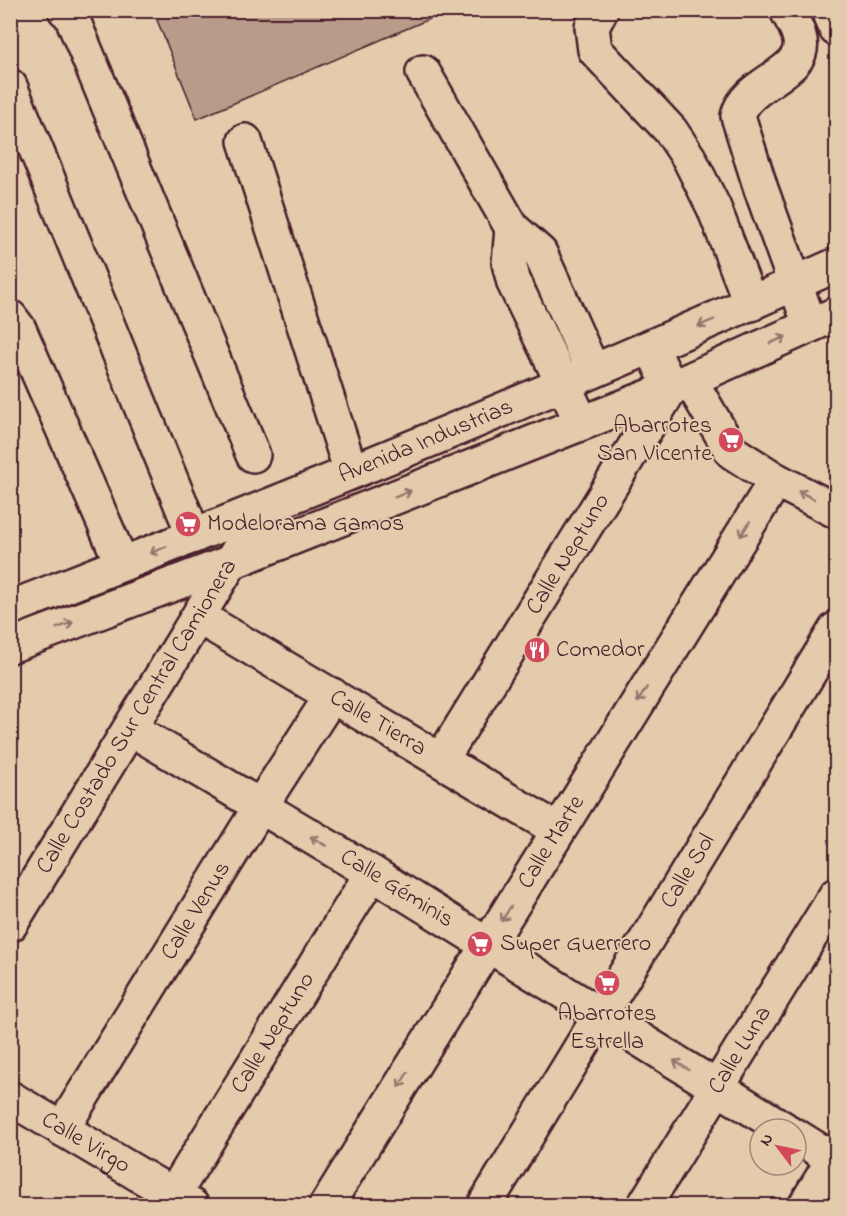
<svg xmlns="http://www.w3.org/2000/svg" width="847" height="1216" viewBox="0 0 847 1216" font-family="'Indie Flower',sans-serif">
  <style>
    .building { fill: #b89b88; stroke: #4a1f2b; stroke-width: 1.5 }
    .lines { fill: none; stroke-linecap: round; stroke-linejoin: round }
    .minor-casing { stroke: #4a1f2b; stroke-width: 38 }
    .major-casing { stroke: #4a1f2b; stroke-width: 38 }
    .minor { stroke: #e3cbac; stroke-width: 33 }
    .major { stroke: #e3cbac; stroke-width: 33 }
    .oneway { stroke: #96756c }
    .labels { text-anchor: middle; dominant-baseline: central; stroke-width: 4.5; stroke-linejoin: round; paint-order: stroke }
    .poi-label { font-size: 24px; fill: #4a1f2b; stroke: #e3cbac; text-anchor: start }
    .street-label { font-size: 24px; fill: #4a1f2b; stroke: #e3cbac }
  </style>
  <rect width="100%" height="100%" fill="#e3cbac"/>
  <filter id="ink" filterUnits="userSpaceOnUse"><feTurbulence type="fractalNoise" baseFrequency=".0167" numOctaves="2"/><feDisplacementMap in="SourceGraphic" scale="12" xChannelSelector="R" yChannelSelector="G"/><feConvolveMatrix kernelMatrix="1 2 1 2 8 2 1 2 1" color-interpolation-filters="sRGB"/></filter>
  <g filter="url(#ink)">
    <polygon class="building" points="153,10 450,10 197,119"/>
    <g class="lines">
      <defs>
        <g id="minor">
          <polyline points="65,10 70,13 253,455"/>
          <polyline points="601,10 592,27 595,50 671,131 689,158 714,208 751,304"/>
          <path d="M787 10C791 19 797 27 799 36 811 74 746 80 738 116L761 189 810 325"/>
          <polyline points="829,10 836,29"/>
          <polyline points="423,72 512,228 540,253 593,371"/>
          <polyline points="10,86 194,536"/>
          <polyline points="245,141 351,472"/>
          <polyline points="512,228 509,263 514,283 582,423"/>
          <polyline points="10,317 19,329 122,564"/>
          <polyline points="690,380 732,452 776,480 836,511"/>
          <path id="s1" d="M199 617 558 830"/>
          <path id="s2" d="M131 729 372 873 784 1129"/>
          <path id="s3" d="M441 760 671 388 651 347"/>
          <path id="s4" d="M10 925 264 508"/>
          <path id="s5" d="M10 1098 192 1206"/>
          <path id="s6" d="M62 1129 260 807 332 695"/>
          <polyline points="796,1136 836,1161"/>
          <path id="s7" d="M174 1194 372 873"/>
          <path id="s8" d="M326 1206 776 480"/>
          <path id="s9" d="M484 1206 836 629"/>
          <path id="s10" d="M644 1206 836 895"/>
          <polyline points="805,1206 836,1155"/>
        </g>
        <g id="major">
          <path id="s11" d="M10 608C288 500 565 387 836 265"/>
          <polyline points="10,646 234,561 671,388 836,314"/>
        </g>
      </defs>
      <use href="#minor" class="minor-casing"/>
      <use href="#major" class="major-casing"/>
      <use href="#minor" class="minor"/>
      <use href="#major" class="major"/>
    </g>
    <defs><path id="oneway-shaft" d="M-6 0H5M1.5-3L5.5 0L1.5 3" fill="none" stroke-width="1.6" stroke-linecap="round" stroke-linejoin="round" transform="scale(1.5)"/></defs>
    <g class="oneway">
      <use href="#oneway-shaft" transform="translate(706 323) rotate(157)"/>
      <use href="#oneway-shaft" transform="translate(778 340) rotate(-24)"/>
      <use href="#oneway-shaft" transform="translate(403 494) rotate(-22)"/>
      <use href="#oneway-shaft" transform="translate(806 495) rotate(-153)"/>
      <use href="#oneway-shaft" transform="translate(745 529) rotate(122)"/>
      <use href="#oneway-shaft" transform="translate(158 550) rotate(158)"/>
      <use href="#oneway-shaft" transform="translate(65 625) rotate(-21)"/>
      <use href="#oneway-shaft" transform="translate(642 695) rotate(122)"/>
      <use href="#oneway-shaft" transform="translate(318 841) rotate(-149)"/>
      <use href="#oneway-shaft" transform="translate(506 914) rotate(122)"/>
      <use href="#oneway-shaft" transform="translate(681 1065) rotate(-148)"/>
      <use href="#oneway-shaft" transform="translate(403 1080) rotate(122)"/>
    </g>
  </g>
  <defs>
    <symbol id="supermarket-disc" viewBox="-11 -11 22 22"><circle r="9.5" fill="#d1495b" stroke="#e3cbac"/><path d="M-6-5.5h2.5l.6 2H6L4.5 2H-2.5L-4.4-4H-6ZM-1.5 3.2a1.3 1.3 0 1 0 .1 0ZM3 3.2a1.3 1.3 0 1 0 .1 0Z" fill="#fff"/></symbol>
    <symbol id="restaurant-disc" viewBox="-11 -11 22 22"><circle r="9.5" fill="#d1495b" stroke="#e3cbac"/><path d="M-5-6h1v4h1v-4h1v4h1v-4h1v5L-1.5 .5V6h-2V.5L-5-1ZM5-6V6H3V1.5H1.5Q1.5-4 5-6Z" fill="#fff"/></symbol>
  </defs>
  <g fill-rule="evenodd">
    <use href="#supermarket-disc" x="716" y="425" width="30" height="30"/>
    <use href="#supermarket-disc" x="173" y="509" width="30" height="30"/>
    <use href="#restaurant-disc" x="522" y="635" width="30" height="30"/>
    <use href="#supermarket-disc" x="465" y="929" width="30" height="30"/>
    <use href="#supermarket-disc" x="592" y="968" width="30" height="30"/>
  </g>
  <g class="labels">
    <g class="poi-label">
      <text x="712" y="426" text-anchor="end">Abarrotes<tspan x="712" dy="28">San Vicente</tspan></text>
      <text x="207" y="524">Modelorama Gamos</text>
      <text x="556" y="650">Comedor</text>
      <text x="500" y="944">Super Guerrero</text>
      <text x="607" y="1014" text-anchor="middle">Abarrotes<tspan x="607" dy="28">Estrella</tspan></text>
    </g>
    <g class="street-label">
      <text stroke="none"><textPath href="#s11" startOffset="448">Avenida Industrias</textPath></text>
      <text stroke="none"><textPath href="#s3" startOffset="242">Calle Neptuno</textPath></text>
      <text stroke="none"><textPath href="#s4" startOffset="244">Calle Costado Sur Central Camionera</textPath></text>
      <text stroke="none"><textPath href="#s1" startOffset="208">Calle Tierra</textPath></text>
      <text stroke="none"><textPath href="#s8" startOffset="428">Calle Marte</textPath></text>
      <text stroke="none"><textPath href="#s9" startOffset="392">Calle Sol</textPath></text>
      <text stroke="none"><textPath href="#s2" startOffset="310">Calle Géminis</textPath></text>
      <text stroke="none"><textPath href="#s6" startOffset="256">Calle Venus</textPath></text>
      <text stroke="none"><textPath href="#s7" startOffset="189">Calle Neptuno</textPath></text>
      <text stroke="none"><textPath href="#s10" startOffset="183">Calle Luna</textPath></text>
      <text stroke="none"><textPath href="#s5" startOffset="88">Calle Virgo</textPath></text>
    </g>
  </g>
  <rect width="847" height="1216" fill="none" stroke="#e3cbac" stroke-width="36"/>
  <rect x="18" y="18" width="811" height="1180" fill="none" stroke="#4a1f2b" stroke-width="2" filter="url(#ink)"/>
  <g transform="translate(778 1147) rotate(302)"><circle r="28" fill="#e3cbac" stroke="#a68678" stroke-width="1.5"/>
  <path d="M0-4.5L10 22L0 15L-10 22Z" fill="#d1495b"/>
  <text y="-9" font-size="16" font-weight="bold" text-anchor="middle" fill="#4a1f2b">N</text>
  </g>
</svg>
